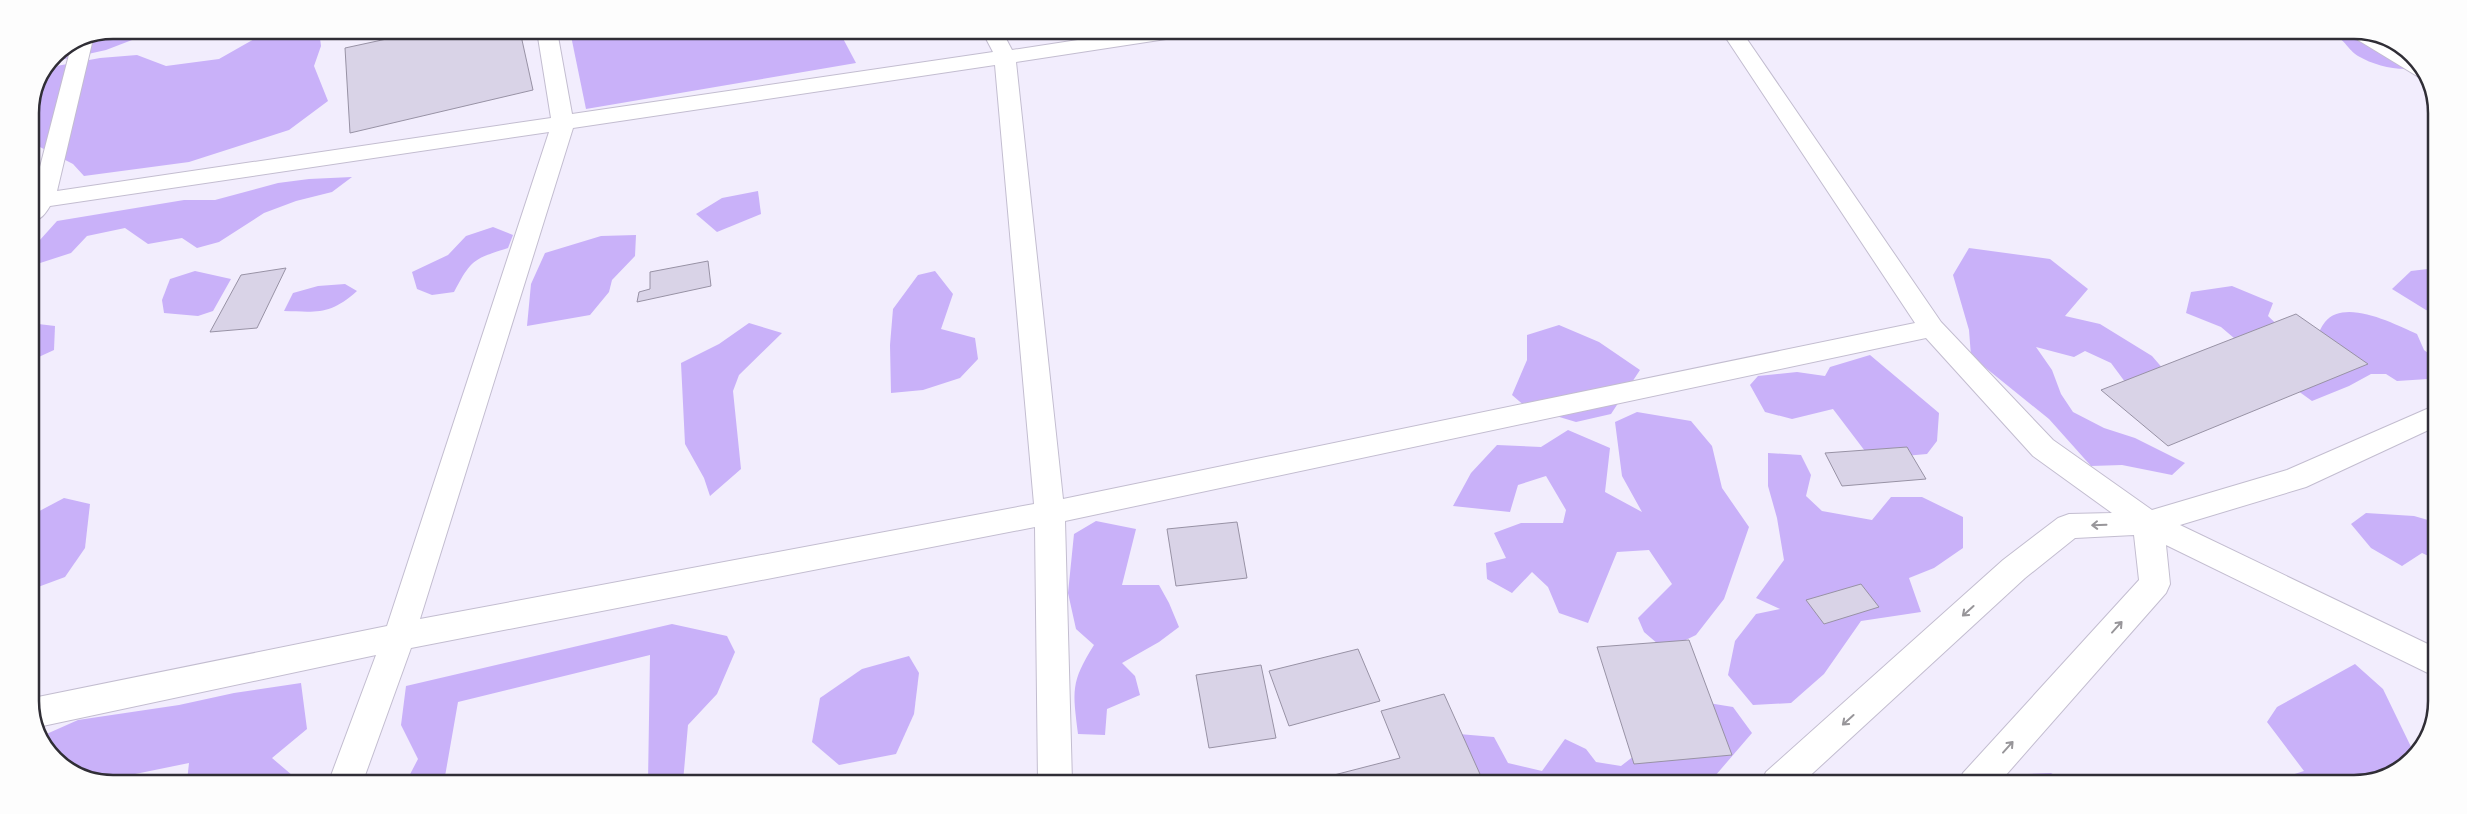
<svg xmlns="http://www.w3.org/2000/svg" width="2467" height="814" viewBox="0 0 2467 814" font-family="Ubuntu,sans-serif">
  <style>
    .forest { fill: #c9b1f9 }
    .building { fill: #d9d3e7; stroke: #9892a5 }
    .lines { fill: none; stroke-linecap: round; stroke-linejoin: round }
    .minor-casing { stroke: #c3bdd0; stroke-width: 2 }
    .minor { fill: #fff; fill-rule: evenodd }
    .oneway { stroke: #98969a }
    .rim { fill: none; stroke: #302e36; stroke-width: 2.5 }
  </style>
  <rect width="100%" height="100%" fill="#f2edfd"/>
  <g class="forest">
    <polygon points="112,30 147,30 145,35 106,50 52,62 56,53"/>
    <polygon points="270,30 319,30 321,46 314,66 328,101 289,130 189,162 84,176 73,164 36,145 30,152 30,112 36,81 42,72 51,67 100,58 137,55 166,66 219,59"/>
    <polygon points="570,31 839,31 856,63 586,109"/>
    <path d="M2331 33H2376L2420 62 2416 68C2398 71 2375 66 2358 56 2348 50 2346 40 2331 33Z"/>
    <polygon points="352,177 332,192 296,201 264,213 219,242 197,248 182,238 148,244 125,228 87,236 71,253 37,264 30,259 30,251 57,221 184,200 215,200 278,183 309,179"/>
    <polygon points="758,191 761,214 717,232 696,214 722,198"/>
    <path d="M493 227 513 235 508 248C473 259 471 260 454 292L432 295 417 289 412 272 448 255 466 236Z"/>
    <polygon points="636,235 635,256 612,280 609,292 590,315 527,326 531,284 545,253 601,236"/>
    <polygon points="1969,248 2050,259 2088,289 2065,316 2100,324 2152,356 2177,385 2131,390 2111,363 2085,351 2074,357 2036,347 2052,370 2061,394 2073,412 2104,428 2135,438 2185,463 2172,475 2122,465 2091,466 2049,419 1971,356 1969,330 1953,275"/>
    <polygon points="2436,268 2436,313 2426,310 2392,289 2411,271"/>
    <polygon points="195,271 231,279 213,311 198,316 164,313 162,300 170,279"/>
    <polygon points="935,271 953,294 941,329 975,338 978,359 960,378 923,390 891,393 890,345 893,309 918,275"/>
    <path d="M345 284 357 291C330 315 318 312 284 311L293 293 318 286Z"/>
    <path d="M2232 286 2273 303 2268 316 2287 334 2315 340C2318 334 2321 327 2325 322 2345 298 2394 324 2417 334L2424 350 2436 359V376L2428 379 2397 381 2386 374H2371L2349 386 2312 401 2287 383 2221 327 2186 313 2191 292Z"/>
    <polygon points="30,323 55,326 54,350 30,361"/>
    <polygon points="749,323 782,333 739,375 733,391 741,469 710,496 704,478 685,444 681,363 719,344"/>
    <polygon points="1559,325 1599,342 1640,370 1611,414 1576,422 1526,407 1512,395 1527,360 1527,335"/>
    <polygon points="1870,355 1939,413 1937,441 1927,454 1871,459 1833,409 1792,419 1765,412 1750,385 1758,376 1797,372 1825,376 1830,367"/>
    <polygon points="1637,412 1691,421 1712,446 1722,488 1749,527 1724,599 1696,635 1665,650 1644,632 1638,618 1672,584 1649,550 1617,552 1588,623 1559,613 1548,587 1532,572 1512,593 1487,579 1486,563 1506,558 1494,533 1521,523 1563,523 1566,510 1546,476 1518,485 1510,512 1453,506 1471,473 1497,445 1541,447 1568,430 1610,448 1605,492 1642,512 1622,476 1615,422"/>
    <polygon points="1768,453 1801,455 1811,475 1806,496 1822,511 1872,520 1891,497 1922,497 1963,517 1963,548 1934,568 1909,578 1921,612 1861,621 1824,674 1791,703 1753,705 1728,675 1735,641 1756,614 1780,609 1756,598 1784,560 1777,518 1768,486"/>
    <polygon points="64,498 90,504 85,548 65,577 30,590 30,516"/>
    <polygon points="2366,513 2414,516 2435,522 2435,559 2422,553 2402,566 2371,548 2351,524"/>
    <path d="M1096 521 1136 529 1122 585H1159L1169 603 1179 627 1159 642 1122 663 1135 676 1140 695 1107 709 1105 735 1078 734C1073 691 1070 683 1094 645L1076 629 1068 593 1074 534Z"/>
    <polygon points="672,624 727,636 735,652 717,694 688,725 683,782 648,782 650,655 458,702 444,782 406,782 418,759 401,725 406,686"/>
    <polygon points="909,656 919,673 914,714 896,754 839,765 812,742 820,698 862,669"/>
    <polygon points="2355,664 2383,689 2414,753 2405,767 2355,784 2263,784 2304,771 2267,722 2277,707"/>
    <polygon points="301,683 307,729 272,758 299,781 187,781 189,763 101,781 91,781 50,756 42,736 78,720 179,705 234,693"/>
    <polygon points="1696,701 1733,707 1752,733 1709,783 1442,783 1447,733 1494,737 1508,763 1542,771 1565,739 1586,749 1596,762 1621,766 1652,742"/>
    <polygon points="2051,773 2070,784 2003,784 2002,775"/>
  </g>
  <g class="building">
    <polygon points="428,30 520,31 533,90 350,133 345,48"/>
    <polygon points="708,261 711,286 637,302 639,292 650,289 650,272"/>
    <polygon points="286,268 257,328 210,332 241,275"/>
    <polygon points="2296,314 2368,364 2168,446 2101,390"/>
    <polygon points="1907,447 1926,479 1842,486 1825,453"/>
    <polygon points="1237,522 1247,578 1176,586 1167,529"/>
    <polygon points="1861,584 1879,607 1824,624 1806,600"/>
    <polygon points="1689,640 1732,755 1634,764 1597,647"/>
    <polygon points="1358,649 1380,701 1289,726 1269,671"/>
    <polygon points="1261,665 1276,738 1209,748 1196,675"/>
    <polygon points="1444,694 1484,783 1337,783 1334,775 1400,758 1381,711"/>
  </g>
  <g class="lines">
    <defs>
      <g id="minor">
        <path d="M537 31H557L572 114 993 52 982 31H1002L1012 50 1136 31H1189L1186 35 1179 37 1016 62 1063 499 1915 323 1722 32H1742L1941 322 2053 440 2152 510 2287 470 2436 405 2435 427 2306 487 2180 525 2434 647V676L2166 545 2170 584 2166 593 1998 784 1958 783 1963 773 2139 580 2134 535 2075 538 2025 578 1802 783H1761L1766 772 2003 560 2058 518 2069 514 2112 513 2033 456 1926 338 1065 521 1072 782H1038L1035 527 411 648 363 781H329L376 655 38 727 30 707V699L33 698 387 626 549 132 50 206C45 214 41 221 30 220V195L33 194 71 47 90 39 92 43 57 191 551 118ZM995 65 1034 504 420 619 573 128Z"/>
        <polygon points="2350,33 2374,33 2420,62 2426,78 2417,76 2353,37"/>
      </g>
    </defs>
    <use href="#minor" class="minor-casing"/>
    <use href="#minor" class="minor"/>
  </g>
  <defs><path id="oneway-shaft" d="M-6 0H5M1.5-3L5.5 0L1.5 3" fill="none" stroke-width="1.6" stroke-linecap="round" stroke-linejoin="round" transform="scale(1.25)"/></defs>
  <g class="oneway">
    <use href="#oneway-shaft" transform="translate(2099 525) rotate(178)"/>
    <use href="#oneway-shaft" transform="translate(1968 611) rotate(138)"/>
    <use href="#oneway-shaft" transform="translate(2117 627) rotate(-48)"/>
    <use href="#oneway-shaft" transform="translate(1848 720) rotate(138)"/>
    <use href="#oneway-shaft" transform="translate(2008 747) rotate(-48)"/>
  </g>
  <path d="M0 0H2467V814H0ZM113 39H2354A74 74 0 0 1 2428 113V701A74 74 0 0 1 2354 775H113A74 74 0 0 1 39 701V113A74 74 0 0 1 113 39Z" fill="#fdfdfd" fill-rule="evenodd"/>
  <path class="rim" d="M113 39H2354A74 74 0 0 1 2428 113V701A74 74 0 0 1 2354 775H113A74 74 0 0 1 39 701V113A74 74 0 0 1 113 39Z"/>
</svg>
